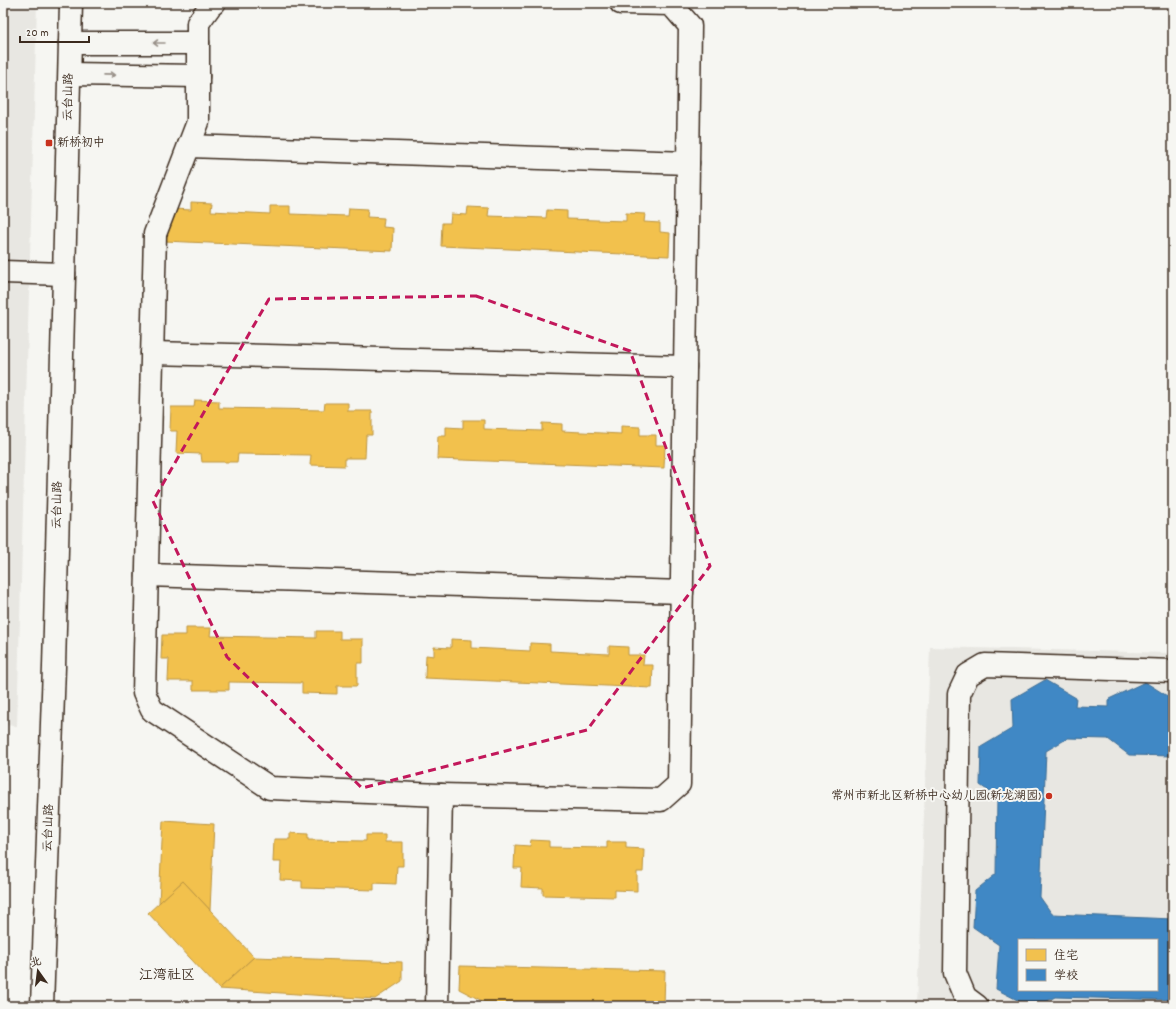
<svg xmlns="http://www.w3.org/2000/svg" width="1176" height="1009" viewBox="0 0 1176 1009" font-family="Dekko,'LXGW WenKai TC',sans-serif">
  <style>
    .built { fill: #e8e7e2; fill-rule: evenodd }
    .homes { fill: #f2c14e; stroke: #bb9440 }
    .schools { fill: #3f88c5; stroke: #3e6c93; fill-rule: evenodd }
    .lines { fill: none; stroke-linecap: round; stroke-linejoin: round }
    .minor-casing { stroke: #3b2a1e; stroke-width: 25 }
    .minor { stroke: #f6f6f2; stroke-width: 22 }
    .oneway { stroke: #989088 }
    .marked { fill: none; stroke: #c2185b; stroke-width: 3; stroke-dasharray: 8 5; stroke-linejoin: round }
    .poi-dot { fill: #c8321e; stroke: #f6f6f2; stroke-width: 1.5 }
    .labels { text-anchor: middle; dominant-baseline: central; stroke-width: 4; stroke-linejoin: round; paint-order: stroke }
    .street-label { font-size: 12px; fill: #3b2a1e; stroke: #f6f6f2 }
    .poi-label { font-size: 12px; fill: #3b2a1e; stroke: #f6f6f2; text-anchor: start }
    .quarter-label { font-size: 14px; fill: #3b2a1e; stroke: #f6f6f2 }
  </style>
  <rect width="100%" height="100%" fill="#f6f6f2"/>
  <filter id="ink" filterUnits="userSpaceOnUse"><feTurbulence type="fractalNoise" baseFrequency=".025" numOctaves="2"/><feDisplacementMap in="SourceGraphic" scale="8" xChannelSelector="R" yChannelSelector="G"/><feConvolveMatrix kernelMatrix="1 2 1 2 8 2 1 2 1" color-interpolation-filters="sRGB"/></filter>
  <g filter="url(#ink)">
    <g class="built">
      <polygon points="3,3 37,3 17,726 3,725"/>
      <path d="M930 647 1173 653V1006H917ZM1019 940H1157V990H1019Z"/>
    </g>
    <g class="homes">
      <polygon points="191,202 212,203 211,211 270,214 270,206 290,206 290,214 348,216 349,208 368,209 367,217 384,218 383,227 393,228 392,251 164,241 165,218 174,218 174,209 191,210"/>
      <polygon points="468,207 489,208 488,216 546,218 547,210 567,211 567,219 626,221 626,213 645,214 644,222 660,223 660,232 670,233 669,256 441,246 442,223 450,223 451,214 467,215"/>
      <polygon points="195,400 219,401 219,408 324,410 325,403 348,403 348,411 372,411 372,435 366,435 365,458 345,458 345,466 310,465 311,455 238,454 237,462 202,462 201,454 176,453 177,431 170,431 171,407 194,407"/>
      <polygon points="463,420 484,420 484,429 542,431 542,423 562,424 562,431 621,434 621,426 640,427 640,435 656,435 656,445 665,445 664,468 437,459 438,436 446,436 446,427 463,428"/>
      <polygon points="186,628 211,628 210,636 316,638 316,631 340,631 340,639 363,639 363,663 357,663 357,686 337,686 337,694 302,693 302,683 229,682 229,690 193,690 193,681 168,681 169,659 161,659 162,635 186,635"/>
      <polygon points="451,639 472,640 472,648 530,651 530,643 550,644 550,651 609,654 609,646 628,647 628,655 644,655 643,665 653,665 652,688 425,678 426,655 434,656 434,647 451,648"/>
      <polygon points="163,821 214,824 210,910 183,881 159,903"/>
      <polygon points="290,833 308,834 308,840 366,841 366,835 385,835 385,842 403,842 403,866 397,866 396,884 374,883 374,890 302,888 302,881 280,880 281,862 273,862 274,839 290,839"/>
      <polygon points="531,840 549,841 549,847 607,848 607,842 626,842 626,848 644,849 643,872 637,872 637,891 615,890 615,897 543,895 543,888 521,887 522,868 514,868 515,845 530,846"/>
      <polygon points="183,881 254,957 219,989 148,913"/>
      <polygon points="254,957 402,962 402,981 375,999 219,989"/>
      <polygon points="460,966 665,971 664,1006 492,1006 459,989"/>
    </g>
    <path class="schools" d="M1045 680 1076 698 1075 706 1109 707V699L1145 682 1172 699H1173V756L1129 755 1108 739 1068 738 1046 751 1040 897 1052 914 1173 919V1000L1055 997 1038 1006H1029L996 989 999 945 973 927 975 891 996 874 997 797 980 785 981 747 1013 728 1012 699ZM1019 940H1157V990H1019Z"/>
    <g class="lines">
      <defs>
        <g id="minor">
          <polyline points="214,3 211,5 198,23 198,122 155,234 144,693 152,710 270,788 441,795 661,800 679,784 690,26 671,4 621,3"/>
          <polyline points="70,43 198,43"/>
          <polyline points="70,74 198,76"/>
          <polyline points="189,146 688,163"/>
          <polyline points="3,272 64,274"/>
          <polyline points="152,353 685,367"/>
          <polyline points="147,575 682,592"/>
          <polyline points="42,1006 54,667 71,3"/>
          <polyline points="437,1006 441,795"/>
          <polyline points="977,1006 965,997 955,973 959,694 968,675 985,665 1173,671"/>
        </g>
      </defs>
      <use href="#minor" class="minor-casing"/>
      <use href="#minor" class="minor"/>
    </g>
    <defs><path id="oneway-shaft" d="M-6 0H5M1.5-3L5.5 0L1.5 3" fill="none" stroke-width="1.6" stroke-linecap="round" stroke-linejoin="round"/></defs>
    <g class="oneway">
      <use href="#oneway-shaft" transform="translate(159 43) rotate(180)"/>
      <use href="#oneway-shaft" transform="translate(109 75) rotate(1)"/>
    </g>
  </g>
  <path class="marked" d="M476 296 630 351 710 566 587 730 362 788 227 657 153 501 269 299Z"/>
  <g class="poi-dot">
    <rect x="45" y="139" width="8" height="8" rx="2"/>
    <circle cx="1049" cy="796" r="4"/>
  </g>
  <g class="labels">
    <g class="street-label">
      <text transform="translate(69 97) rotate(-89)">云台山路</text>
      <text transform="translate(58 505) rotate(-89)">云台山路</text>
      <text transform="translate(49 828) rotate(-88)">云台山路</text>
    </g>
    <g class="poi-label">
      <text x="57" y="143">新桥初中</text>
      <text x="1041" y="796" text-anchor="end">常州市新北区新桥中心幼儿园(新龙湖园)</text>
    </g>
    <g class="quarter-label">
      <text x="167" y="976">江湾社区</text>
    </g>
  </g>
  <rect width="1176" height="1009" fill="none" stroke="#f6f6f2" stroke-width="16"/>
  <rect x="8" y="8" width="1160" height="993" fill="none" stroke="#3b2a1e" stroke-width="1.5" filter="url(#ink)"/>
  <rect x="1018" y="939" width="140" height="52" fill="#f6f6f2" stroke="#aba49d"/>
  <rect x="1026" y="949" width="20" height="12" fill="#f2c14e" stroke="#aba49d"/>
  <text x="1054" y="959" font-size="12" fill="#3b2a1e">住宅</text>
  <rect x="1026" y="969" width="20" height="12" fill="#3f88c5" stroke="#aba49d"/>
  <text x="1054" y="979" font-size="12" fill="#3b2a1e">学校</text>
  <g transform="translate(38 971) rotate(346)" stroke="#f6f6f2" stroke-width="3" paint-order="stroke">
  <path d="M0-3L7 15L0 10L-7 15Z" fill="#3b2a1e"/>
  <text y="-6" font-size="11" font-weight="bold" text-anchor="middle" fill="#3b2a1e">北</text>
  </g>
  <path d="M20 36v6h69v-6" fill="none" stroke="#3b2a1e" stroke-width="2"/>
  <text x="26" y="36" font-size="12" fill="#3b2a1e" stroke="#f6f6f2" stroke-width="3" paint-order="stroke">20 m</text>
</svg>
